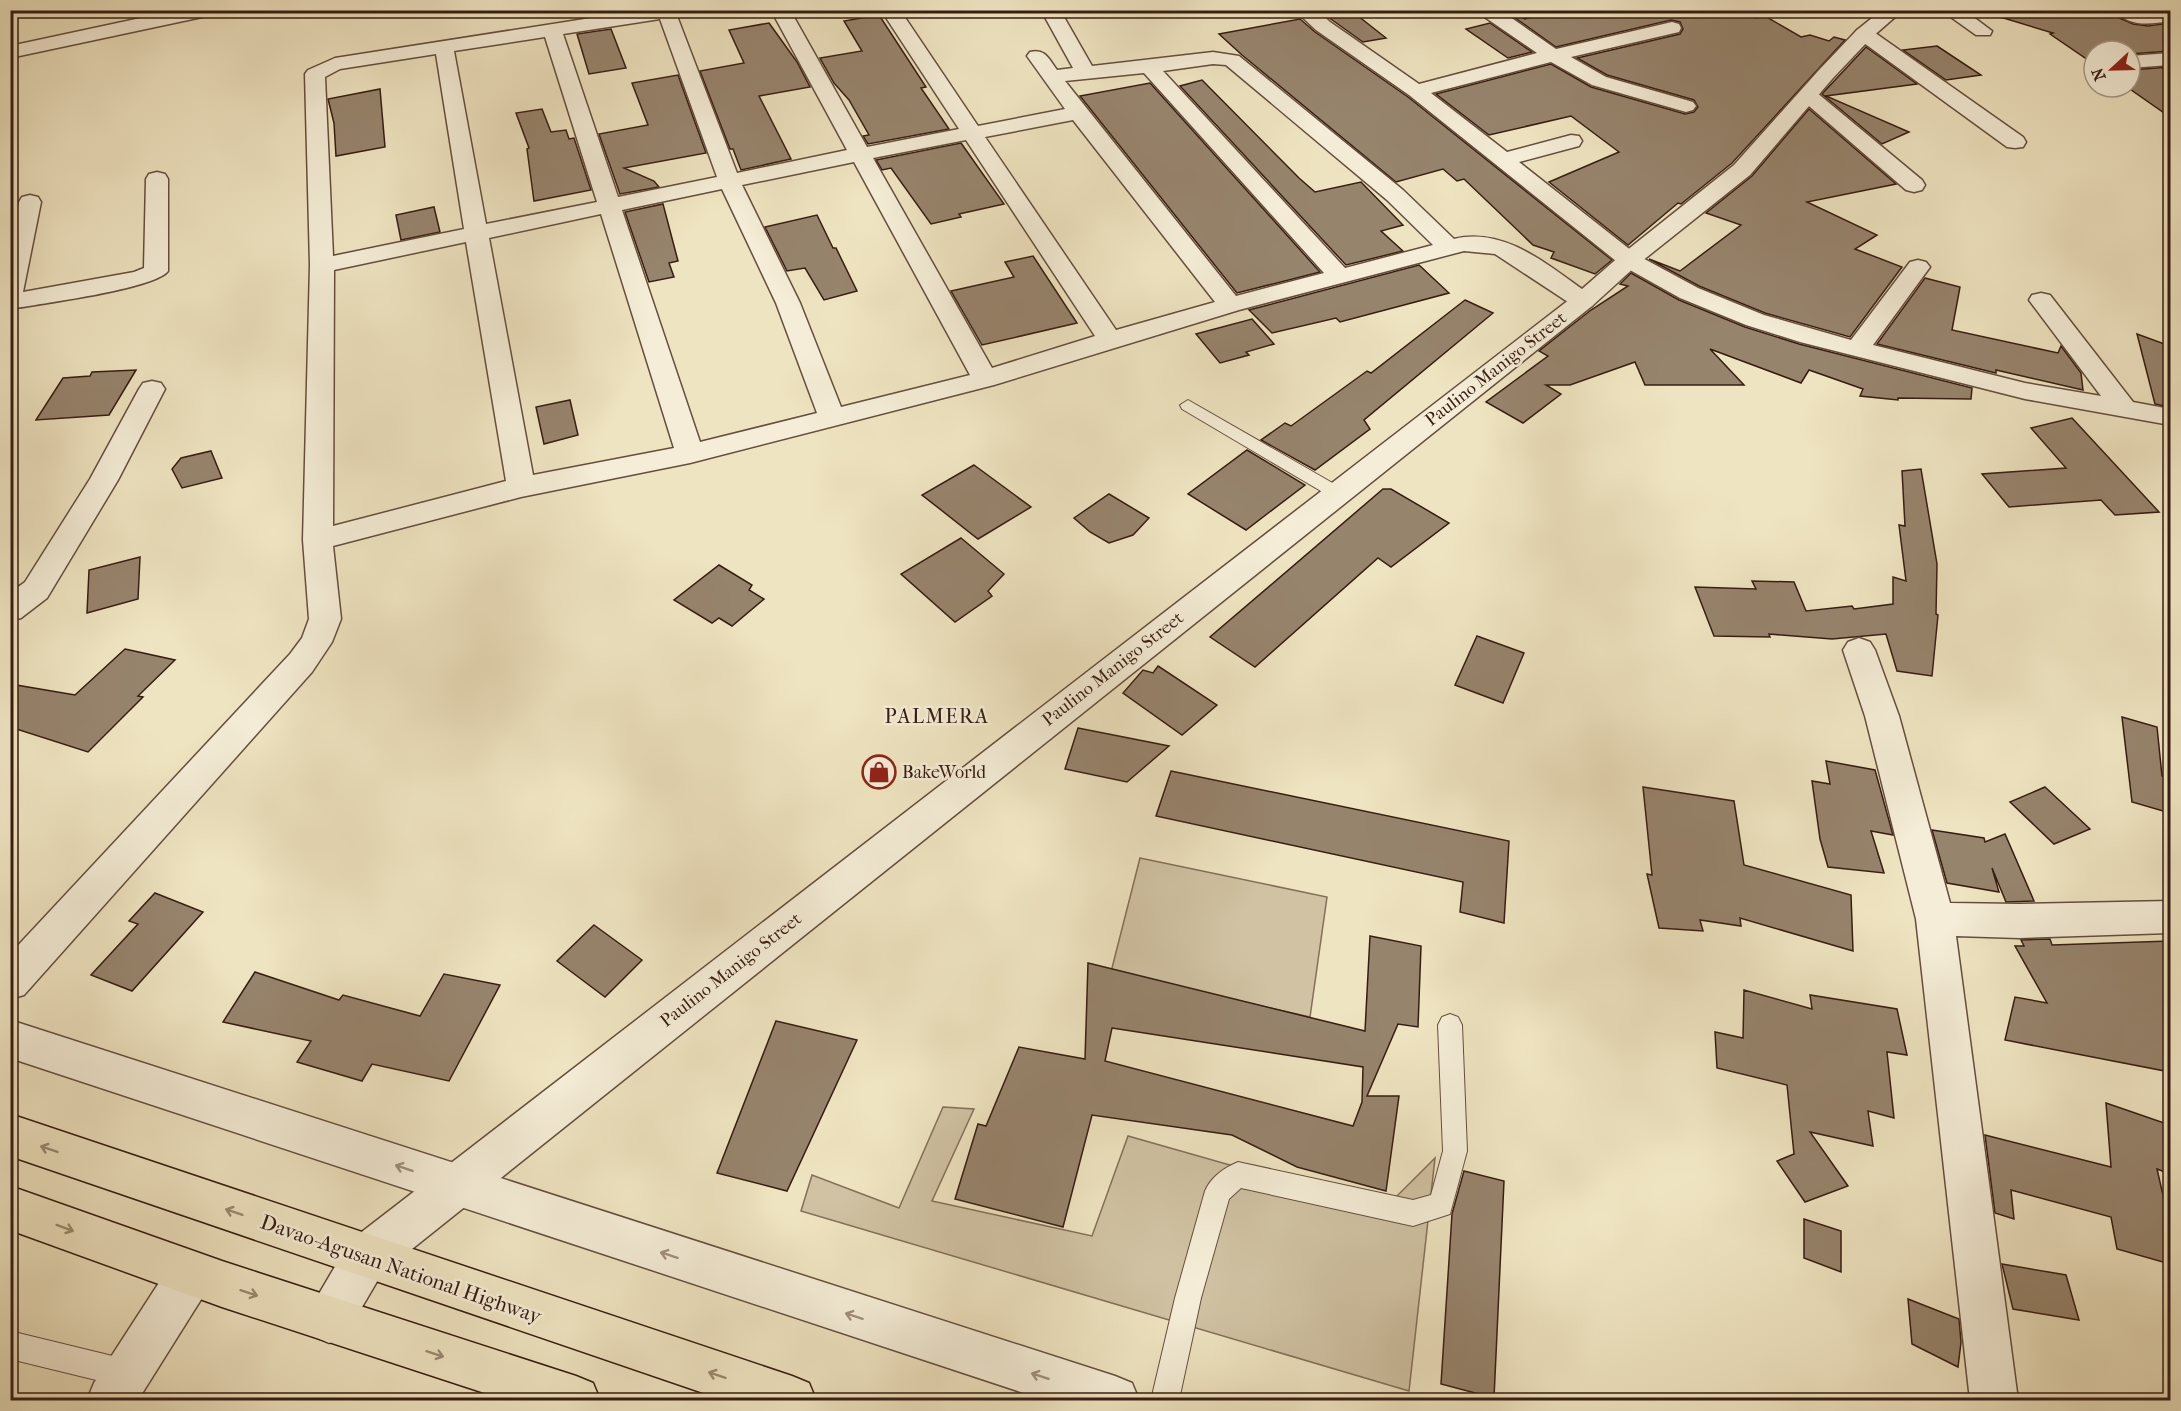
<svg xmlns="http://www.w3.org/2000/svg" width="2181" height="1411" viewBox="0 0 2181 1411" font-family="'IM FELL French Canon',serif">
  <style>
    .green { fill: #d0c2a3; stroke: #846f5a; stroke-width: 1.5 }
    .building { fill: #97846d; stroke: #371c12; stroke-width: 1.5; fill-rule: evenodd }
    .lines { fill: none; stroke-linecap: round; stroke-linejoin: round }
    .service-casing { stroke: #654e3e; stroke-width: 2 }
    .minor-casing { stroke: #654e3e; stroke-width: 3 }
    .tertiary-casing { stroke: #654e3e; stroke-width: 3 }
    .trunk-casing { stroke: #371c12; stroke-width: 3 }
    .service { fill: #f5edd7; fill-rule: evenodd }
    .minor { fill: #f5edd7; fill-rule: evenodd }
    .tertiary { fill: #f5edd7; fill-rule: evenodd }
    .trunk { fill: #efe4c1; fill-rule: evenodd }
    .oneway { stroke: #9c8a72 }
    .oneway2 { stroke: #a08f7e }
    .labels { text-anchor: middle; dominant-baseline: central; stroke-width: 5; stroke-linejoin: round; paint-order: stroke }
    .street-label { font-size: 18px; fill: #371c12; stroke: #f5edd7 }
    .poi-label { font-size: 18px; fill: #371c12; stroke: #f5edd7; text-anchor: start }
    .neighbourhood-label { font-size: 20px; letter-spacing: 1.5px; fill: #371c12; stroke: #f5edd7 }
    .near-street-label { font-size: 21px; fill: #371c12; stroke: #f5edd7 }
  </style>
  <rect width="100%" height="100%" fill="#efe4c1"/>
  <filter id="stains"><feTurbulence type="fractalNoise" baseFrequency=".00333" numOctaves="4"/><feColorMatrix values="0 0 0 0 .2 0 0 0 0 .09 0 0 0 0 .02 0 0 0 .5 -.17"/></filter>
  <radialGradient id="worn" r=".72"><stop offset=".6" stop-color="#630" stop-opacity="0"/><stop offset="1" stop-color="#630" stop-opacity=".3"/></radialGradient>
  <g class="green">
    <polygon points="1140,858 1327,897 1310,1017 1111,972"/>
    <polygon points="943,1107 974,1109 932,1201 1092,1236 1128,1136 1384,1209 1435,1158 1409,1391 801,1211 812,1175 899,1208"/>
  </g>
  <g class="building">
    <polygon points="1554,10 1745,10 1756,18 1765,16 1801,37 1810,35 1829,41 1834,37 1845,40 1732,163 1681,204 1678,203 1628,245 1549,182 1619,152 1571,116 1489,135 1436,94 1551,64 1591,87 1685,114 1694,112 1698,107 1694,100 1607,75 1577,58 1680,34 1683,29 1680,22 1671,20 1556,47 1514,17 1520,16 1525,19"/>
    <polygon points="2001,10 2113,10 2119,18 2133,24 2148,26 2170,23 2170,51 2130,54 2130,51 2094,51 2094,64 2050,34 2053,33 2000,17"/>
    <polygon points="1353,12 1386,38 1363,42 1328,17"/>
    <polygon points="879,15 926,87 921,88 949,129 868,144 863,136 869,135 849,100 834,83 820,58 862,51 844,21"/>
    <polygon points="1300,19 1315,32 1408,97 1612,260 1595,274 1551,258 1554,252 1533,245 1464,179 1457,181 1443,169 1396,182 1242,55 1219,34"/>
    <polygon points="769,23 797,62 810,87 759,96 791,159 741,170 733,149 730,149 700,71 744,63 729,30"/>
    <polygon points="1490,23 1532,52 1508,58 1466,29"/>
    <polygon points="611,29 626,68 589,74 577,34"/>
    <polygon points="1937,46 1981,75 1946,80 1903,50"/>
    <polygon points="1866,47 1917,84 1826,96 1909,132 1882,144 1822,94"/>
    <polygon points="2170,67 2170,117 2127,87 2130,87 2130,70"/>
    <polygon points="678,75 706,153 624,168 654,181 659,187 620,194 599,134 648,125 632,83"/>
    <polygon points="1202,80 1299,178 1315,192 1361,182 1403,225 1381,231 1403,251 1346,265 1180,86"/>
    <polygon points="1150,83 1320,272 1237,293 1080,96"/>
    <polygon points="380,89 385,147 336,156 334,123 328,99"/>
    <polygon points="542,109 551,132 566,130 569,139 574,138 591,190 534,201 527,149 529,148 516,113"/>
    <polygon points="1809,109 1896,184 1807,202 1877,235 1855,249 1902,267 1850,337 1765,313 1699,286 1649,259 1680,271 1741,225 1706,213 1752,176"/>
    <polygon points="961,143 1004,204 959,214 961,217 931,224 891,168 882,170 876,160"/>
    <polygon points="663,204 678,261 669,263 674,277 649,282 625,212"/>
    <polygon points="434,207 440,232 401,240 396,215"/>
    <polygon points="817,215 833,248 836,248 857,291 824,300 805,268 787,271 765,227"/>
    <polygon points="1033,256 1077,323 982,345 951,291 1014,277 1005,262"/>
    <polygon points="1419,265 1449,293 1340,322 1336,318 1272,333 1249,310"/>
    <polygon points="1631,273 1679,300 1745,327 1799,344 1972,388 1971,399 1898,398 1898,400 1860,396 1863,389 1809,370 1801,383 1710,349 1744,385 1645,385 1635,362 1570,385 1546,385 1561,394 1523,423 1486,402 1548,356 1539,351 1591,310 1628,286 1620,284"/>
    <polygon points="1925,278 1960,287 1952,330 2058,353 2061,346 2081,373 2083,390 1996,370 1996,373 1877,344"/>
    <polygon points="1465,300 1493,313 1364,420 1370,429 1315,470 1261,440 1285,423 1291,426 1367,371 1371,373"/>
    <polygon points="1252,319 1274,344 1246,352 1249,355 1220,363 1196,334"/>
    <polygon points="2137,334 2170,346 2170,407 2155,404"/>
    <polygon points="136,370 109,415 36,420 63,378 90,376 92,372"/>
    <polygon points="570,400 578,435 544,444 536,407"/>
    <polygon points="2072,418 2159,512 2115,515 2101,500 2009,507 1982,474 2066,468 2031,428"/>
    <polygon points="1247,450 1305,485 1246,530 1188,494"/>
    <polygon points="211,451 222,478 182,488 172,469 181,458"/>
    <polygon points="974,465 1031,507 978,539 922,495"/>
    <polygon points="1921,469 1937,564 1936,614 1938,615 1932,676 1897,671 1886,634 1832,639 1769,634 1770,637 1714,636 1695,587 1756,589 1752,581 1794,582 1806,611 1852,606 1854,609 1893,604 1893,577 1906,581 1899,525 1905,526 1902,471"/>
    <polygon points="1383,489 1391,489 1449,523 1391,567 1378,558 1255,667 1210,637"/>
    <polygon points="1109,494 1149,518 1133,535 1109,543 1090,532 1074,518"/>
    <polygon points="961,538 1004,574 988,591 992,596 955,622 901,574"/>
    <polygon points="140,557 138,599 87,613 89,570"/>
    <polygon points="719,565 752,585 749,590 764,599 732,626 719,618 712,623 674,600"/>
    <polygon points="1477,636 1524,653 1503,703 1455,685"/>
    <polygon points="125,649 175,660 138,696 143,697 88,752 10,727 10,684 75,695"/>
    <polygon points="1158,666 1217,705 1182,735 1123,693 1143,670 1153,673"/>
    <polygon points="2122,717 2157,727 2162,776 2170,778 2170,813 2132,802"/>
    <polygon points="1078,728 1169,746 1127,782 1065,769"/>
    <polygon points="1826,761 1875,770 1893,835 1871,831 1884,873 1828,867 1820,839 1812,781 1830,784"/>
    <polygon points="1171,771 1509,841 1504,923 1460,912 1463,882 1156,816"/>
    <polygon points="1643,787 1734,801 1744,865 1851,895 1853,951 1740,918 1741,926 1700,920 1703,931 1659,928 1647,874 1652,875"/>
    <polygon points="2045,787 2090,829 2054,844 2010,802"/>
    <polygon points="1932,830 1984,838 1985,842 2005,834 2034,901 2006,902 1992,868 1999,892 1947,883"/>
    <polygon points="155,893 203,912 132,991 91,975 138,924 129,921"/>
    <polygon points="594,925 642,960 605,997 557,961"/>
    <path d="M1370 936 1421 946 1418 1027 1398 1024 1367 1096H1399L1386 1191 1297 1167 1232 1135 1092 1115 1063 1227 955 1199 978 1124 986 1126 1019 1047 1085 1059 1088 963 1365 1031ZM1112 1028 1363 1067 1362 1102 1353 1126 1105 1061Z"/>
    <polygon points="2050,939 2052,945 2170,941 2170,1072 2005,1040 2015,997 2047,1003 2015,946 2024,946 2021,940"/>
    <polygon points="255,972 339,1000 343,995 420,1016 444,974 500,985 449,1081 372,1064 362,1081 297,1062 311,1041 223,1022"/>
    <polygon points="1744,990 1812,1009 1810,995 1897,1009 1907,1055 1887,1052 1894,1118 1868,1111 1873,1146 1810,1132 1848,1186 1805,1202 1777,1161 1794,1154 1787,1085 1717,1068 1715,1032 1743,1038"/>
    <polygon points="776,1021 857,1040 787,1191 717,1173"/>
    <polygon points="2106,1103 2170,1125 2170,1174 2157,1169 2170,1226 2170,1264 2117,1249 2111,1217 2011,1190 2014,1219 1995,1213 1985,1135 2111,1167"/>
    <polygon points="1464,1171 1504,1181 1494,1398 1441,1384 1452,1214"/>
    <polygon points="1804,1219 1841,1231 1841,1272 1804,1258"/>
    <polygon points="2002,1264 2066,1275 2079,1320 2013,1309"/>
    <polygon points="1908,1299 1959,1319 1961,1342 1958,1367 1912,1344"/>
  </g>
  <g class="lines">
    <defs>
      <g id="service">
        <polygon points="1188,400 1343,489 1345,493 1343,497 1331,497 1182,409 1180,405"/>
        <path d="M1450 1014 1458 1017 1462 1025 1467 1151 1450 1214 1413 1226 1241 1188 1229 1199 1201 1298 1179 1400H1151L1175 1298 1205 1191C1211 1177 1224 1168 1238 1162L1413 1200 1431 1195 1443 1151 1438 1025 1442 1017Z"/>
        <polygon points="10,1331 129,1360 139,1364 143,1374 139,1384 129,1388 10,1359"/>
      </g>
      <g id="minor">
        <polygon points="178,10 216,10 214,14 207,16 10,58 10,46"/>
        <path d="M642 10H690L688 14 677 16 737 173 847 150 771 10H790L867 147 959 129 881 10H900L978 126 1065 109 1027 56 1030 52C1045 48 1049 59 1057 70L1073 68 1041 10H1060L1092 66 1213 52 1239 56 1403 190 1454 239C1507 226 1552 269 1592 296L1595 301 1592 306 1583 308 1574 306 1495 254 1464 251 1239 310 994 385 690 463 521 497 333 546 341 619 332 642 312 672 24 995 10 999V954L290 654 302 638 309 619 303 540 310 265 305 74 308 70 335 58ZM660 19 717 177 618 197 563 34ZM545 37 597 202 486 224 454 51ZM436 54 464 229 333 256 325 77 340 69ZM1213 64 1226 65 1387 200 1433 245 1345 268 1163 71ZM1144 73 1324 273 1236 296 1065 81ZM1073 120 1215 302 1116 330 985 137ZM966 140 1095 336 992 368 873 158ZM854 162 970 375 841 407 800 303 742 185ZM722 189 776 303 817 413 700 442 622 210ZM601 214 674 448 533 475 489 238ZM466 242 506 481 333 526 334 270Z"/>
        <polygon points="1256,10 1317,10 1330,22 1419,84 1537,53 1486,18 1484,14 1486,10 1500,10 1556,49 1672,22 1679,24 1681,28 1679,32 1571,57 1606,77 1693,102 1696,106 1693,110 1686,112 1592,85 1551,62 1431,93 1507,152 1571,135 1579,136 1582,141 1579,146 1519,162 1637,255 1698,288 1764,315 1851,340 1910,262 1918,260 1926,262 1930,267 1873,345 2025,383 2101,396 2029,300 2032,295 2041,293 2050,295 2133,402 2170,409 2170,425 2025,399 1800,342 1746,325 1680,298 1621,265 1409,95 1316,30 1301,16 1258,14"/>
        <polygon points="1941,10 1964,10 1992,31 1990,35 1976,35"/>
        <path d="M2115 10C2135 10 2150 12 2170 10V21C2151 24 2129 28 2115 10Z"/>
        <polygon points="1864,28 1871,30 2023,137 2026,142 2023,147 2015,148 2007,147 1857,38 1854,34 1857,30"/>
        <polygon points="2170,53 2170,65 2130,68 2130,56"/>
        <polygon points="1809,90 1816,92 1922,180 1925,185 1922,190 1914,192 1906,190 1802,100 1799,96 1802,92"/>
        <path d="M157 172 165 174 168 179V271C155 289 38 304 10 309V239L19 202 22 197 30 195 38 197 41 202 23 292 134 272 144 268 146 179 149 174Z"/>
        <polygon points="152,381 161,383 165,389 118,480 47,598 21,618 10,621 10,593 25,582 90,479 139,389 143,383"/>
        <polygon points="1859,638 1870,642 1875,650 1899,716 1950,903 2019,904 2170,901 2170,933 2019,938 1956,936 2018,1400 1970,1400 1916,919 1865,716 1843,650 1848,642"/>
        <polygon points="10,1020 1115,1376 1132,1383 1139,1400 1045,1400 10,1058"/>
        <polygon points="191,1252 207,1258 213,1274 207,1290 138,1400 87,1400 94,1383 175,1258"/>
      </g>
      <polygon id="tertiary" points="1882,10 1903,10 1871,38 1833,78 1750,175 1637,265 1592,306 382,1273 345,1336 329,1343 313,1336 306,1320 313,1304 350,1241 1574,296 1621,255 1734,165 1819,70 1857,30"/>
      <g id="trunk">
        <polygon points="10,1114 792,1376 809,1383 816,1400 724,1400 10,1156"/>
        <polygon points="10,1186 222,1261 576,1376 593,1383 600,1400 506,1400 222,1307 10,1230"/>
      </g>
    </defs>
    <use href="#service" class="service-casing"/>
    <use href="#minor" class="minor-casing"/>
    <use href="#tertiary" class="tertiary-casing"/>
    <use href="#trunk" class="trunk-casing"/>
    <use href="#service" class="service"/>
    <use href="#minor" class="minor"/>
    <use href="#tertiary" class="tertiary"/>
    <use href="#trunk" class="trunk"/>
  </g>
  <defs><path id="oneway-shaft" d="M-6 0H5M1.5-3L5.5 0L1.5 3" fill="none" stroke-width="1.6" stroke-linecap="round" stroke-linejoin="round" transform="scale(1.5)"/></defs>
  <g class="oneway">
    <use href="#oneway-shaft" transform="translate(49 1149) rotate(-161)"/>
    <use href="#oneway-shaft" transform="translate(234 1212) rotate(-161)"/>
    <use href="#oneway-shaft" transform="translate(65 1228) rotate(20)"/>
    <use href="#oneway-shaft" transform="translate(249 1293) rotate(18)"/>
    <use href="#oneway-shaft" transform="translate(435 1354) rotate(18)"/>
    <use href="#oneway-shaft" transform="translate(717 1375) rotate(-161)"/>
  </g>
  <g class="oneway2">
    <use href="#oneway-shaft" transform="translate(404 1168) rotate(-162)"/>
    <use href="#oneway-shaft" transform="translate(669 1255) rotate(-162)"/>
    <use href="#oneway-shaft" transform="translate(854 1316) rotate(-162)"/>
    <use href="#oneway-shaft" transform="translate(1040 1376) rotate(-162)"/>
  </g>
  <defs>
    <symbol id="shop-ring" viewBox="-11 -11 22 22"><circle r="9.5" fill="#f5edd7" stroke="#8f2418" stroke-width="1.5"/><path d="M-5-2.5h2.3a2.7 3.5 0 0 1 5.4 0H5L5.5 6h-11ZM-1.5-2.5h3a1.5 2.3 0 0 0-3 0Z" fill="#8f2418"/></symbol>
  </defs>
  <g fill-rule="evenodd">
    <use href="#shop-ring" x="860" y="753" width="38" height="38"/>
  </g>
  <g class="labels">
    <g class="street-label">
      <text transform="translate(1496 369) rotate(-38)">Paulino Manigo Street</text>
      <text transform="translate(1113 669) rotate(-38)">Paulino Manigo Street</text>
      <text transform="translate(731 970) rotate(-38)">Paulino Manigo Street</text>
    </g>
    <g class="poi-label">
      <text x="902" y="772">BakeWorld</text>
    </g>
    <g class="neighbourhood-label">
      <text x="937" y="716">PALMERA</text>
    </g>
    <g class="near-street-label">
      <text transform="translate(401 1269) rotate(19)">Davao-Agusan National Highway</text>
    </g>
  </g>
  <rect width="2181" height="1411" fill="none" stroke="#efe4c1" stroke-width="36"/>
  <rect x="12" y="12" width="2157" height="1387" fill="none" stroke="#371c12" stroke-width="3"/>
  <rect x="18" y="18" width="2145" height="1375" fill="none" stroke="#371c12" stroke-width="1.5"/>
  <g transform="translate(2112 69) rotate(248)"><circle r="28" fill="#f5edd7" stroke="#a99988" stroke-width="1.5"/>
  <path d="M0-4.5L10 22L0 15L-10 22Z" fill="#8f2418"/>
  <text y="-9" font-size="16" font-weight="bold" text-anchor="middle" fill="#371c12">N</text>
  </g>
  <rect width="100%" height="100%" filter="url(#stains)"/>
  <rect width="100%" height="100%" fill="url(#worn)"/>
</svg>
